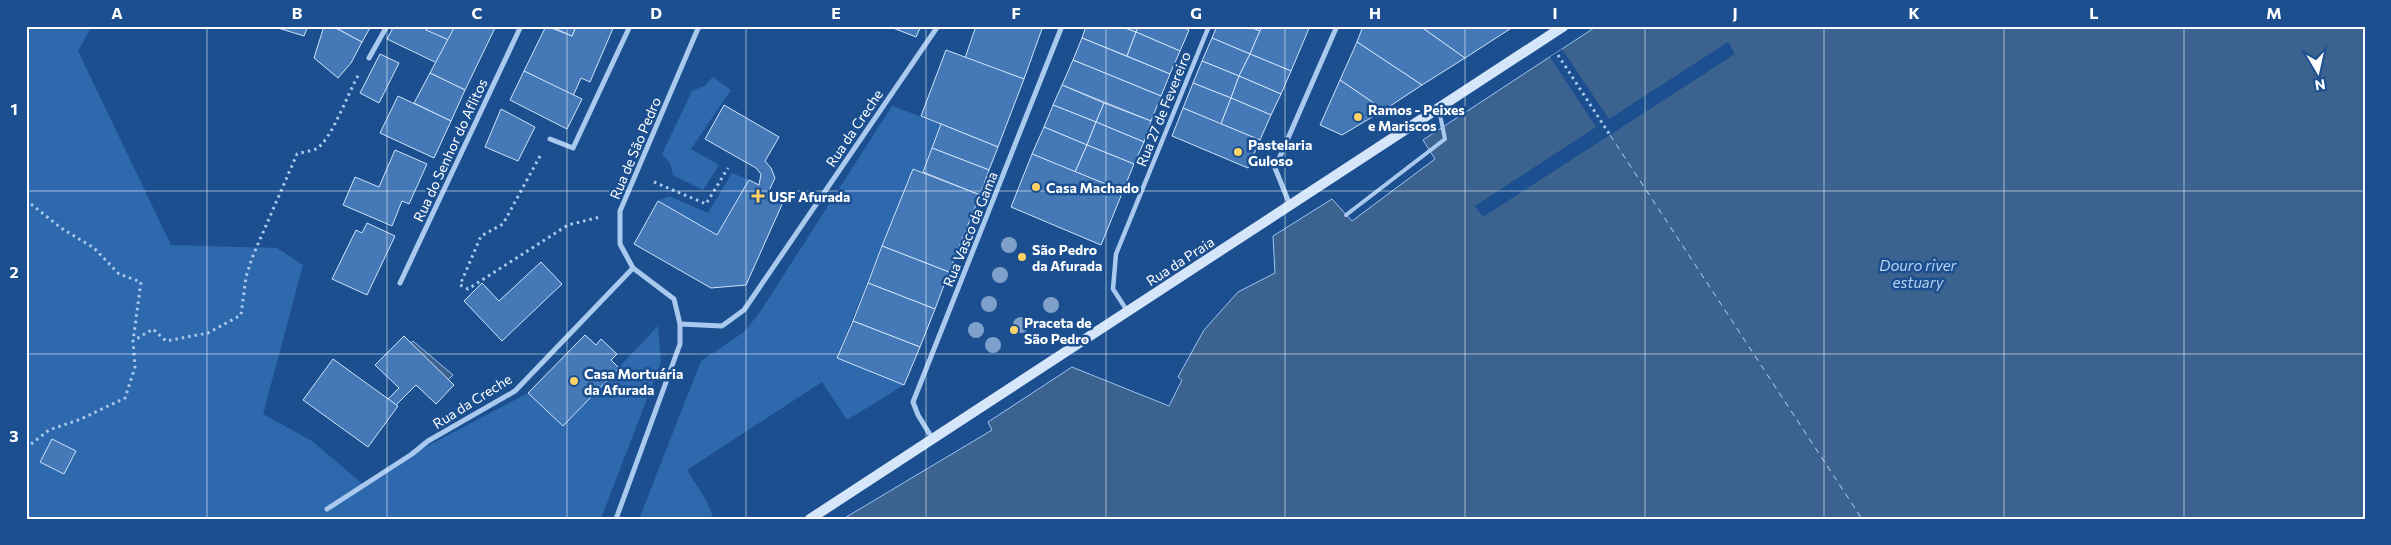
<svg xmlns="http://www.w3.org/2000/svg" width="2391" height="545" viewBox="0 0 2391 545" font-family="Commissioner,sans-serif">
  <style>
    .green { fill: #2e69ad }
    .water { fill: #3c6290; stroke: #9cc4f0 }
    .pier { fill: #1b4f8f }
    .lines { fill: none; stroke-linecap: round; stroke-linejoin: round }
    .ferry { stroke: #b5d3f5; stroke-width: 1; stroke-dasharray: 6 5; stroke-linecap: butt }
    .building { fill: #4478b7; stroke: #cfe3fa }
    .path { stroke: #a9c9ee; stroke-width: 3; stroke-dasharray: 2.5 4; stroke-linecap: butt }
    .service { stroke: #a9c9ee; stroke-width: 4 }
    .pedestrian { stroke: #a9c9ee; stroke-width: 4.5 }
    .minor { stroke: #a9c9ee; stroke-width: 5 }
    .secondary { stroke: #d6e6fa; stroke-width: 10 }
    .tree { fill: #7ea0ca }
    .grid { fill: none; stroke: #fff; stroke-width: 1; stroke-opacity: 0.55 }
    .poi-dot { fill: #ffd166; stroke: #1b4f8f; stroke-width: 2 }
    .labels { text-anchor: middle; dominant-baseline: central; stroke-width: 5; stroke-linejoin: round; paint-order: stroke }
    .street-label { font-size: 14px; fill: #fff; stroke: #1b4f8f }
    .poi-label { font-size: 14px; font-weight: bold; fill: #fff; stroke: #1b4f8f; text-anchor: start }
    .water-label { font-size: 15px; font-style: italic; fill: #b5d3f5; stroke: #1b4f8f }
    .neatline { fill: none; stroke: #fff; stroke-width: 2 }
    .grid-label { font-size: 16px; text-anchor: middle; font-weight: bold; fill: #fff }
  </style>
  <rect width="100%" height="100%" fill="#1b4f8f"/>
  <g class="green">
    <polygon points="26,26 92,26 78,51 171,245 277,248 303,265 263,414 312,441 364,485 412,454 528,393 563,426 658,326 661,362 601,519 26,519"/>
    <polygon points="713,77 731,90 691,149 719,165 703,190 673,175 670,163 662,154 692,91 704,86"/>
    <polygon points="892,106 941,124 923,172 913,169 837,357 904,385 847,420 822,382 687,470 705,498 714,519 639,519 701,361 744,332 760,312"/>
    <polygon points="732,173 749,180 717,235 658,201 669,196 708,213"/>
  </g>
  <g class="water">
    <polygon points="1597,26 2365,26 2365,519 843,519 992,430 988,422 1072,367 1169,406 1182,380 1178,377 1204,330 1238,292 1275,273 1273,236 1332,199 1352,221 1435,159 1423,140"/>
    <polygon points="413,341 453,375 432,396 393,362"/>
  </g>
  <polygon class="pier" points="1728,42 1735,54 1483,217 1475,206 1596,127 1550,57 1562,49 1609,119"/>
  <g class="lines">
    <polyline class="ferry" points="1610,135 1862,519"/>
  </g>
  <g class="building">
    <polygon points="279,26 308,26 304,36 278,28"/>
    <polygon points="324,26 332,26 362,42 351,63 338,78 314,58"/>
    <polygon points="336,26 371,26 362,42 336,28"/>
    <polygon points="394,26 420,26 449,40 437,63 387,39"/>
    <polygon points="428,26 455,26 449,40 426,30"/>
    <polygon points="455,26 496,26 465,90 430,73"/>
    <polygon points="546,26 572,36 576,26 614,26 590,82 581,78 573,96 524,71"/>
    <polygon points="550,26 576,26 572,36"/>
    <polygon points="888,26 921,26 916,37"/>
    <polygon points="976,26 1043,26 1024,79 965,58"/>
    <polygon points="1086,26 1120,26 1136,32 1127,56 1082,38"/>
    <polygon points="1120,26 1139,26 1136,32"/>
    <polygon points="1139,26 1180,26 1189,30 1180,51 1136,32"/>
    <polygon points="1217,26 1248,26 1260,31 1250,54 1212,38"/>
    <polygon points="1248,26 1262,26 1260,31"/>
    <polygon points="1262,26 1310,26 1291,71 1250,54"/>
    <polygon points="1363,26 1420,26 1465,58 1422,85 1357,42"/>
    <polygon points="1420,26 1512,26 1513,27 1465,58"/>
    <polygon points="1136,32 1180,51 1170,74 1127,56"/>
    <polygon points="1082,38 1170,74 1161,96 1073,60"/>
    <polygon points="1212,38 1250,54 1239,76 1202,61"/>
    <polygon points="1357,42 1422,85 1384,110 1340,80"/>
    <polygon points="946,50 1024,79 998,147 921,116"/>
    <polygon points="380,54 399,63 379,103 360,93"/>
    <polygon points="1250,54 1291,71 1281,94 1239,76"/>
    <polygon points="1073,60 1161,96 1151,121 1062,85"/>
    <polygon points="1202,61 1239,76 1231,98 1193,83"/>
    <polygon points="524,71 582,99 567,129 510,100"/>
    <polygon points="430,73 465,90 451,121 414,103"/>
    <polygon points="1239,76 1281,94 1271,115 1231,98"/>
    <polygon points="1340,80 1384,110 1342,135 1320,125"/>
    <polygon points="1193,83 1231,98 1221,124 1183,108"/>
    <polygon points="1062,85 1104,103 1096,122 1053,105"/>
    <polygon points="398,96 451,121 434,158 380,133"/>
    <polygon points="1231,98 1271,115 1260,140 1221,124"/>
    <polygon points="1104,103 1151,121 1144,142 1096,122"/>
    <polygon points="724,105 779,137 765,161 771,168 775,178 768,193 784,200 746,285 711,288 634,244 658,201 717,235 749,180 759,185 761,174 756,168 705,139"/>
    <polygon points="1053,105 1096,122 1087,145 1044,127"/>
    <polygon points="1183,108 1260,140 1248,168 1172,136"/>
    <polygon points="501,109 535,127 518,161 485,147"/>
    <polygon points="1096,122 1144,142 1134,164 1087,145"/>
    <polygon points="941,124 998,147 989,170 932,148"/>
    <polygon points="1044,127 1087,145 1075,172 1032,154"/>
    <polygon points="1087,145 1134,164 1123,191 1075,172"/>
    <polygon points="932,148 989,170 980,195 923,172"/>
    <polygon points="395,150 427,164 409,204 402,201 392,226 343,205 355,177 379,187"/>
    <polygon points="1032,154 1123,191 1101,245 1011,207"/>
    <polygon points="913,169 980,195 949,272 882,246"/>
    <polygon points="367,223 395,236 367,295 332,279 356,230 362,233"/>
    <polygon points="882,246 949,272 935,309 868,283"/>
    <polygon points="541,262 562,284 502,341 464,301 482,283 499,301"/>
    <polygon points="868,283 935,309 920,347 853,321"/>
    <polygon points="853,321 920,347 904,385 837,358"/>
    <polygon points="585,335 596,345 601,339 617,354 611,360 619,368 563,426 528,393"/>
    <polygon points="404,336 454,385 436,404 416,385 395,406 388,399 399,388 375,365"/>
    <polygon points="333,359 398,406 368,447 303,400"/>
    <polygon points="52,439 76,451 64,474 40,462"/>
  </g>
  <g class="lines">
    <g class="path">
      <polyline points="1558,55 1610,135"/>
      <polyline points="540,156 503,224 481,236 460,285 468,289 568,225 600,217"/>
      <polyline points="654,182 706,204 728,168"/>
      <polyline points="26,200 61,228 94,248 119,274 141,282 133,341"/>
      <path d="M26 448 49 430 81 419 125 398 135 367 133 341 153 329 166 341 208 333 241 315 246 277 252 258 297 154C303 152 311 151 316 149 332 140 348 92 359 74"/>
    </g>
    <polyline class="service" points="1346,215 1445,139 1439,110"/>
    <polyline class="pedestrian" points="1128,312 1113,289 1116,254 1209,26"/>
    <g class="minor">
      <polyline points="369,58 387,26"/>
      <polyline points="550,139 573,148 630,26"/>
      <polyline points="1290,205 1275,168 1337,26"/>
      <polyline points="400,283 521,26"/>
      <polyline points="680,324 722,326 744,310 938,26"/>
      <polyline points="932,438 918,415 913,402 1062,26"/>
      <polyline points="327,509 412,454 428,441 515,391 633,268"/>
      <polyline points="616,519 680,344 680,324 674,299 633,268 620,244 620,211 699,26"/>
    </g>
    <polyline class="secondary" points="810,519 1564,26"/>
  </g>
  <g class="tree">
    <circle cx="1009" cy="245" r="8"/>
    <circle cx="1000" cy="275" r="8"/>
    <circle cx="989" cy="304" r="8"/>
    <circle cx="1051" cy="305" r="8"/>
    <circle cx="1021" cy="325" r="8"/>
    <circle cx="976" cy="330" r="8"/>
    <circle cx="993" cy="345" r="8"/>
  </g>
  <path class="grid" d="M207 26V519M387 26V519M567 26V519M746 26V519M926 26V519M1106 26V519M1285 26V519M1465 26V519M1645 26V519M1824 26V519M2004 26V519M2184 26V519M26 191H2365M26 354H2365"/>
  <g class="poi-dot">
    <circle cx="1358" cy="117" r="5"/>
    <circle cx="1238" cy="152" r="5"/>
    <circle cx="1036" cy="187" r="5"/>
    <path d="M755.5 188.5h5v5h5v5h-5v5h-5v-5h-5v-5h5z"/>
    <circle cx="1022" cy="257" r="5"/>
    <circle cx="1014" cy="330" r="5"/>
    <circle cx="574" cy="381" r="5"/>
  </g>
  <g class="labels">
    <g class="street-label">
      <text transform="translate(1163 109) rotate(-68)">Rua 27 de Fevereiro</text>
      <text transform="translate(854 128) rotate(-56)">Rua da Creche</text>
      <text transform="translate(635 148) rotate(-67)">Rua de São Pedro</text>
      <text transform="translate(450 150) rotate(-65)">Rua do Senhor do Aflitos</text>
      <text transform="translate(970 229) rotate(-68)">Rua Vasco da Gama</text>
      <text transform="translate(1180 261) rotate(-33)">Rua da Praia</text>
      <text transform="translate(472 401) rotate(-32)">Rua da Creche</text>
    </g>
    <g class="poi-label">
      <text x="1368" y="109">Ramos - Peixes<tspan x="1368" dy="16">e Mariscos</tspan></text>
      <text x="1248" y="144">Pastelaria<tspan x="1248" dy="16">Guloso</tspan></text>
      <text x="1046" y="187">Casa Machado</text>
      <text x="769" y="196">USF Afurada</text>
      <text x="1032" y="249">São Pedro<tspan x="1032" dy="16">da Afurada</tspan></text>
      <text x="1024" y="322">Praceta de<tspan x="1024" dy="16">São Pedro</tspan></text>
      <text x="584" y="373">Casa Mortuária<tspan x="584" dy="16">da Afurada</tspan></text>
    </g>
    <g class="water-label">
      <text x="1918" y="265">Douro river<tspan x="1918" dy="17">estuary</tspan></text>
    </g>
  </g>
  <rect width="2391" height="545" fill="none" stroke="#1b4f8f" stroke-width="55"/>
  <g transform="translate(2318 72) rotate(171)" stroke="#1b4f8f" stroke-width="4" paint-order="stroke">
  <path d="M0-4L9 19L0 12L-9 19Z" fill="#ffffff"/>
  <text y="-8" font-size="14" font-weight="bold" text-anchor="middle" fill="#ffffff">N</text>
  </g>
  <rect x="28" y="28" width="2336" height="490" class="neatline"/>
  <g class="grid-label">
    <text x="117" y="19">A</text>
    <text x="297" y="19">B</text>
    <text x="477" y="19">C</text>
    <text x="656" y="19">D</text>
    <text x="836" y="19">E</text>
    <text x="1016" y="19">F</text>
    <text x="1196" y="19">G</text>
    <text x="1375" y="19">H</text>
    <text x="1555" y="19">I</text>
    <text x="1735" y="19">J</text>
    <text x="1914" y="19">K</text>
    <text x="2094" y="19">L</text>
    <text x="2274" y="19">M</text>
    <text x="14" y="115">1</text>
    <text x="14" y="278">2</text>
    <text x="14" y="442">3</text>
  </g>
</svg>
